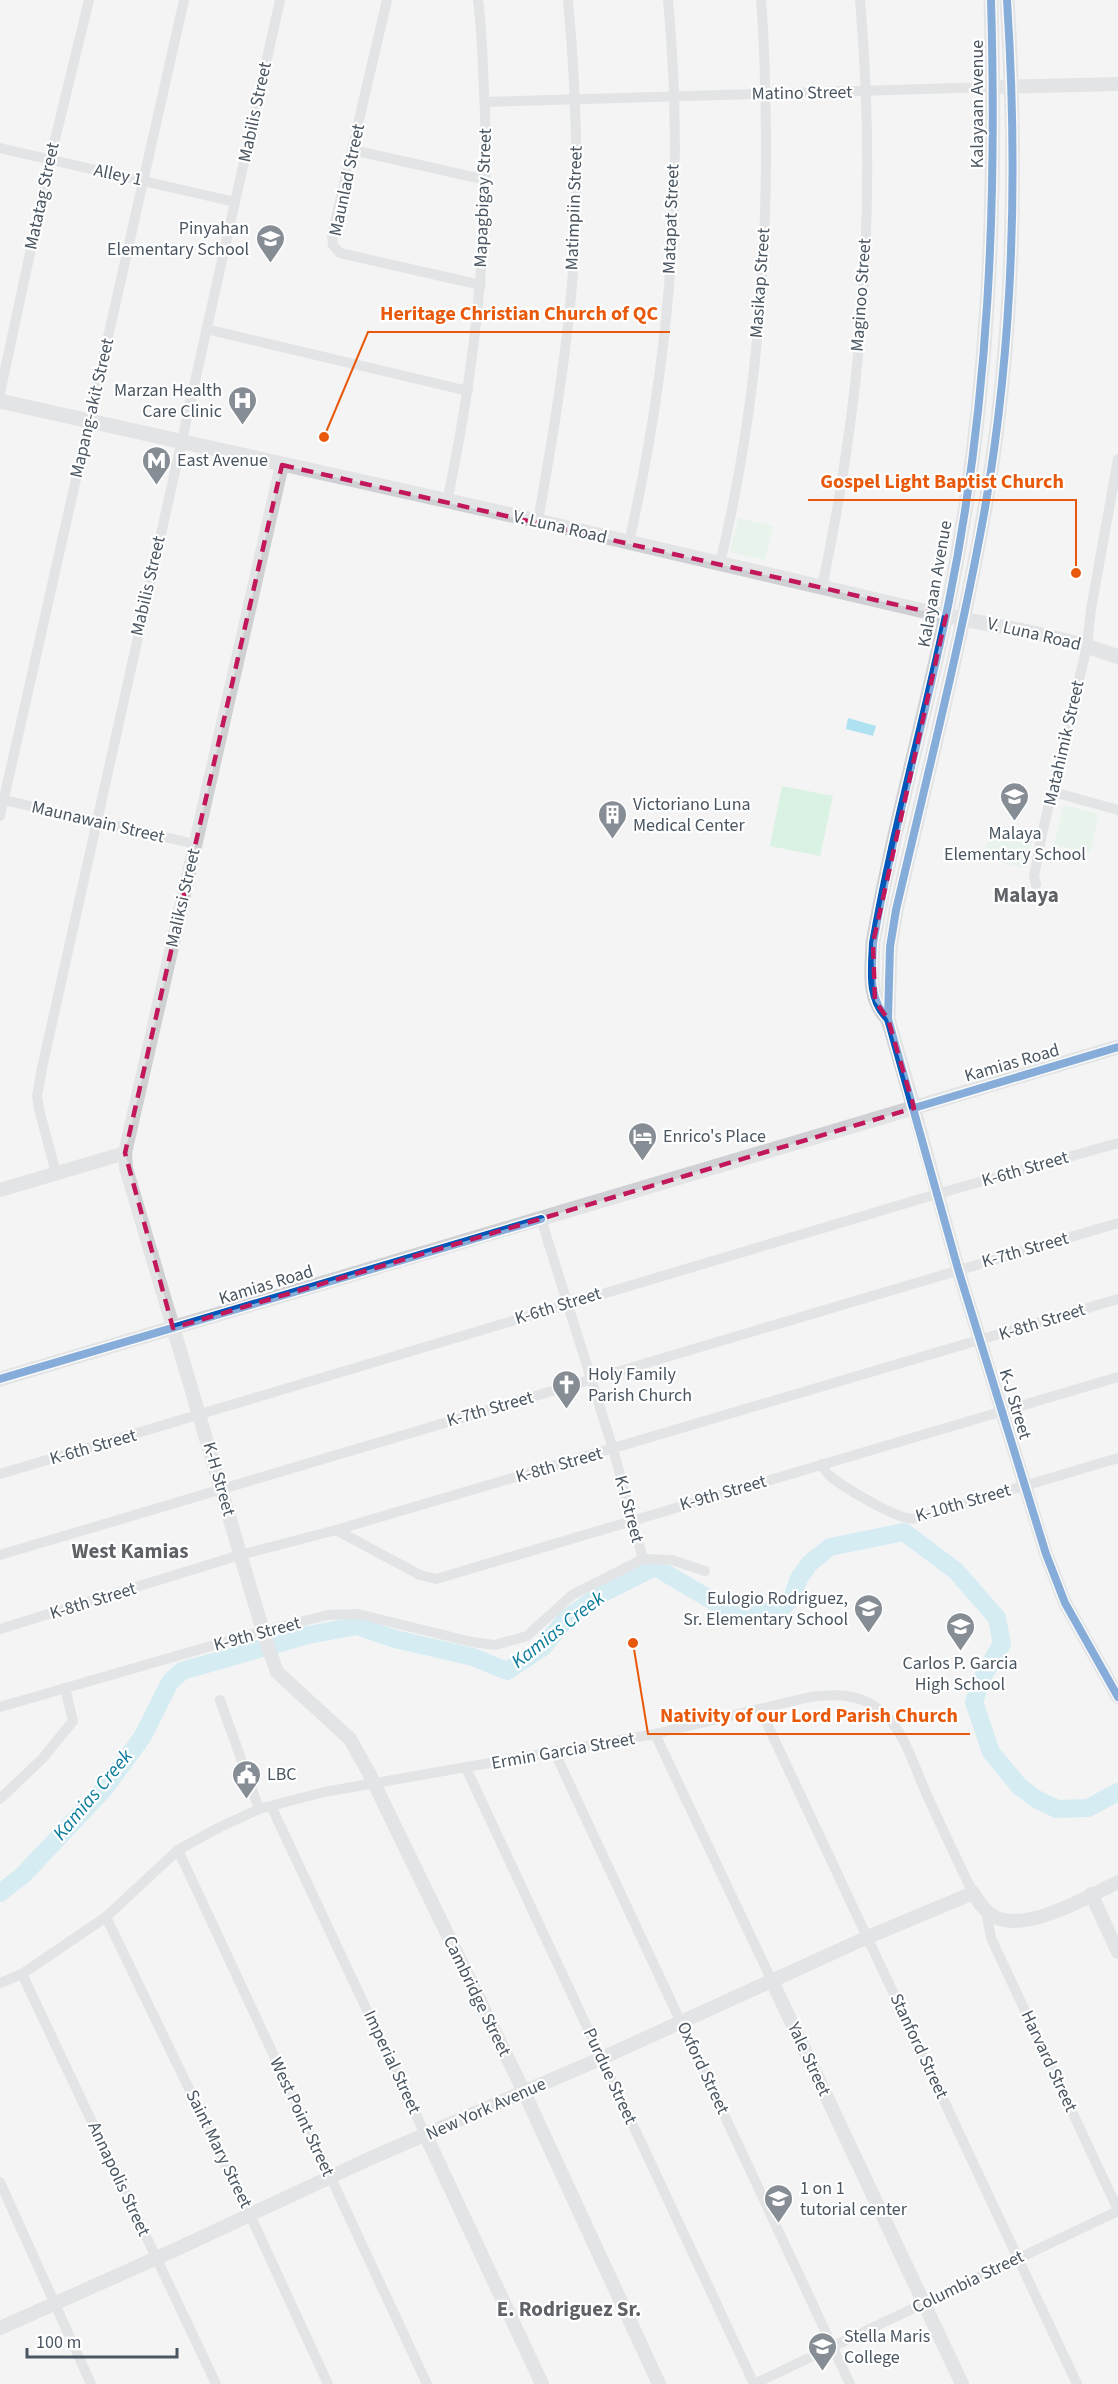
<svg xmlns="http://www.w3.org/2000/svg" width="1118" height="2384" viewBox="0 0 1118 2384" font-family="'Source Sans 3',sans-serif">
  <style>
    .green { fill: #d9f2e3 }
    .water { fill: #aee2f0 }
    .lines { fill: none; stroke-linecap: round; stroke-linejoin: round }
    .river { stroke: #aee2f0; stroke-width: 18 }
    .minor { stroke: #ced0d2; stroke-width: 10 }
    .tertiary { stroke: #ced0d2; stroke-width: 14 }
    .secondary { stroke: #ced0d4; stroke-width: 15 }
    .cycleway-casing { stroke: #fff; stroke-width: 11 }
    .cycleway { stroke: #0057b8; stroke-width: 8 }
    .marked { fill: none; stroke: #c2185b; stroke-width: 4.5; stroke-dasharray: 12 8; stroke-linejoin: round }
    .labels { text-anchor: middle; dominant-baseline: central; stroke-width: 4.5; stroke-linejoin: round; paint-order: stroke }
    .street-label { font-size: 18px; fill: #4a5661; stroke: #fff }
    .poi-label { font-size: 18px; fill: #4a5661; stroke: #fff; text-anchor: start }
    .water-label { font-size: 20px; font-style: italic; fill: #0c7c9b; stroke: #fff }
    .quarter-label { font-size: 21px; font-weight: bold; fill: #5f6368; stroke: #fff }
    .leader { fill: none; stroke: #e8590c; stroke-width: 2 }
    .callout-dot { fill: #e8590c; stroke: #fff; stroke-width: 2 }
    .callout-label { font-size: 20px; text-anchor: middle; font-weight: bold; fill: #e8590c; stroke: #fff; stroke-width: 4.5; stroke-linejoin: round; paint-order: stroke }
  </style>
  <rect width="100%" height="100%" fill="#f4f4f4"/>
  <g class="green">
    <polygon points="738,518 773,526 765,560 730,552"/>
    <polygon points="782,786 833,796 820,856 770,846"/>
    <polygon points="1064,805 1099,814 1090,853 1054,844"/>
    <polygon points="991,832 1031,842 1026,868 983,859"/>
  </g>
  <polygon class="water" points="848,718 876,726 873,736 846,729"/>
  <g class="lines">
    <polyline class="river" points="0,1893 22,1876 105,1788 143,1736 170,1682 182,1671 308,1635 357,1626 395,1639 473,1657 507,1671 542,1648 566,1619 601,1594 655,1567 737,1615 780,1610 792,1598 799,1578 810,1563 830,1547 904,1532 956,1571 997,1618 1002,1644 984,1674 974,1702 991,1752 1019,1786 1036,1799 1057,1809 1088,1808 1118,1792"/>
    <g class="minor">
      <polyline points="387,0 332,235 333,245 340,253 481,285"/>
      <polyline points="485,102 993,87"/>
      <polyline points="0,148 235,202"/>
      <polyline points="353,150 486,180"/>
      <polyline points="206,329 468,391"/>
      <polyline points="0,393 50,160 89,0"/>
      <path d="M447 502C477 360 492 214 483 68 482 45 481 22 478 0"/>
      <path d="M538 521C551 446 564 372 571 296 580 198 577 98 568 0"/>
      <path d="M629 542C669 366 685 181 668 0"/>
      <path d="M720 563C754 423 767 276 766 132 765 88 765 44 761 0"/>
      <path d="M822 587C863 395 877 195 860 0"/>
      <polyline points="1053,792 1118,810"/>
      <polyline points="0,799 195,844"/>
      <polyline points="0,816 184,0"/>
      <polyline points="1036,885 1034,876 1042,834 1087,646 1091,609 1118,459"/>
      <polyline points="56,1173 39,1109 37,1096 42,1068 280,0"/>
      <polyline points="541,1219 613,1449 643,1559"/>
      <path d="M822 1464C824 1469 826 1473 830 1476 845 1488 894 1518 913 1519L1118 1458"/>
      <polyline points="0,1474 937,1194 1118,1143"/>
      <polyline points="336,1530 420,1575 436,1579 1118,1377"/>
      <polyline points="0,1555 1118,1223"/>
      <polyline points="0,1629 240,1555 336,1530 1118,1299"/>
      <polyline points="220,1700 259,1809"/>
      <polyline points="0,1707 263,1631 328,1615 358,1614 472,1642 495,1645 527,1636 572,1595 643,1559 672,1560 705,1571"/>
      <polyline points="760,1709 1077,2384"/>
      <polyline points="655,1734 772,1981"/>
      <polyline points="555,1753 850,2384"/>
      <polyline points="466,1768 754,2384"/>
      <polyline points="0,1799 43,1758 73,1721 65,1688"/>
      <polyline points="271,1806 426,2136"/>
      <polyline points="178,1850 427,2384"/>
      <polyline points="986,1910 991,1938 1118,2210"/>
      <polyline points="106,1917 250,2215 328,2384"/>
      <polyline points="22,1974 216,2384"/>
      <path d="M0 1983 22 1974 106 1917 178 1850 220 1827 259 1809 324 1792 655 1734 810 1697C835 1694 859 1693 880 1710 904 1729 914 1766 926 1793 941 1826 957 1860 973 1893"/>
      <polyline points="0,2182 91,2384"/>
      <polyline points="754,2384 1118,2211"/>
    </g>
    <g class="tertiary">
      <polyline points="993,87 1118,84"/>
      <polyline points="282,465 125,1153 126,1168 265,1638 277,1672 350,1739 370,1775 524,2092 659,2384"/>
      <polyline points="914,1108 958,1269 1046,1554 1065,1603 1118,1697"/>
      <polyline points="0,1190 125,1153"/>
      <polyline points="1091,1894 1118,1952"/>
      <polyline points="772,1981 962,2384"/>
      <polyline points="426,2136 542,2384"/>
      <path d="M0 2328 179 2248 371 2158 602 2058 868 1937 973 1893C979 1902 985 1912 995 1917 1027 1933 1089 1896 1118 1882"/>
    </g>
    <g class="secondary">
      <polyline points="0,401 538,521 928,612 1034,633 1087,646 1118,657"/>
      <path d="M888 1019C867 999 872 969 873 943 893 828 926 715 949 601 989 403 997 202 991 0"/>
      <path d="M914 1108 888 1019 890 947 896 910C927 776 961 643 985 508 1014 340 1018 169 1007 0"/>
      <polyline points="0,1379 1118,1047"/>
    </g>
    <defs>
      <g id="cycleway">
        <path d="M1007 0C1018 169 1014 340 985 508 961 643 927 776 896 910L890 947 888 1019 958 1269 1046 1554 1065 1603 1118 1697"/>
        <path d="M888 1019C867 999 872 969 873 943 893 828 926 715 949 601 989 403 997 202 991 0"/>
        <polyline points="914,1108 1118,1047"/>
        <polyline points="0,1379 541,1219"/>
      </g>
    </defs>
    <use href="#cycleway" class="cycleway-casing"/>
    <use href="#cycleway" class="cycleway"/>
  </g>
  <path d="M0 0H1118V2384H0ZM282 465 946 616 873 943 875 1001 888 1019 914 1108 173 1328 125 1153Z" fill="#f4f4f4" fill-opacity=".55" fill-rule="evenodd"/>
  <path class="marked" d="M282 465 946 616 873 943 875 1001 888 1019 914 1108 173 1328 125 1153Z"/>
  <defs>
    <symbol id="school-pin" viewBox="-11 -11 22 30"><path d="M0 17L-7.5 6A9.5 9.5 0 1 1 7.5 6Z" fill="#868d94" stroke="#fff"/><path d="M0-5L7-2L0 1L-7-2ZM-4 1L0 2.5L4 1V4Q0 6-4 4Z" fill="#fff"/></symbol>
    <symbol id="hospital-pin" viewBox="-11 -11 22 30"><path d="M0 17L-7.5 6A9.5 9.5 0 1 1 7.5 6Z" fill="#868d94" stroke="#fff"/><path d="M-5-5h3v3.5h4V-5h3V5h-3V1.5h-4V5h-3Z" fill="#fff"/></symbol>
    <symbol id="metro-pin" viewBox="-11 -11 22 30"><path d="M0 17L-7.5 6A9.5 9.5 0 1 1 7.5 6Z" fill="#868d94" stroke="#fff"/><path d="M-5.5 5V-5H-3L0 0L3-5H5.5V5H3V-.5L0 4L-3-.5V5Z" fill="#fff"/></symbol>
    <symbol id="building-pin" viewBox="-11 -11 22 30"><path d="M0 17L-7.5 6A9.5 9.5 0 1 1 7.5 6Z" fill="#868d94" stroke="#fff"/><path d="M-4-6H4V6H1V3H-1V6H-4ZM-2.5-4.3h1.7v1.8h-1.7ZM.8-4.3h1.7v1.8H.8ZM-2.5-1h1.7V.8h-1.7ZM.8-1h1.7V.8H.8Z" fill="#fff"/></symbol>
    <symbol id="hotel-pin" viewBox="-11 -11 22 30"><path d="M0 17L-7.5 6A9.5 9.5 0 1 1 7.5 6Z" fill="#868d94" stroke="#fff"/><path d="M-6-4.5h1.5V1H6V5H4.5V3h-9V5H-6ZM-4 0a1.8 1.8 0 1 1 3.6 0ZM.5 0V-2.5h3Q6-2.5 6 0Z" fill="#fff"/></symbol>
    <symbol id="church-pin" viewBox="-11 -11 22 30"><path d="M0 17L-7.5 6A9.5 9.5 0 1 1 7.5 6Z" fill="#868d94" stroke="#fff"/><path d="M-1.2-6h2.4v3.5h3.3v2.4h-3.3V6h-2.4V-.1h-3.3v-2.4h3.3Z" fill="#fff"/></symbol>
    <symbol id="civic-pin" viewBox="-11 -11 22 30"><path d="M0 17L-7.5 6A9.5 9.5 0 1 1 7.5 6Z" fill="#868d94" stroke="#fff"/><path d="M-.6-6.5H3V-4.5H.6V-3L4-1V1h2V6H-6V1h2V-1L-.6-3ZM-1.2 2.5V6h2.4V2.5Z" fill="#fff"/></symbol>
    <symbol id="university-pin" viewBox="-11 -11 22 30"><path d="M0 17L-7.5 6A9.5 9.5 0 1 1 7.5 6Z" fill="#868d94" stroke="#fff"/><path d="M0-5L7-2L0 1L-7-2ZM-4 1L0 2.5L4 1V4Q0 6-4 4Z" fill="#fff"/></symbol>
  </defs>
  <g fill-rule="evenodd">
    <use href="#school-pin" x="254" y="222" width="33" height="45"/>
    <use href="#hospital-pin" x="226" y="384" width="33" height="45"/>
    <use href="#metro-pin" x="140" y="444" width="33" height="45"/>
    <use href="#school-pin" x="998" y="780" width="33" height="45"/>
    <use href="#building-pin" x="596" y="798" width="33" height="45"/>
    <use href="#hotel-pin" x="626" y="1120" width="33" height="45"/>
    <use href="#church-pin" x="550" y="1368" width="33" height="45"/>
    <use href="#school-pin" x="852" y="1592" width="33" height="45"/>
    <use href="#school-pin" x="944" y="1610" width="33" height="45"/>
    <use href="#civic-pin" x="230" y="1758" width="33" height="45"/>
    <use href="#school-pin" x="762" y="2182" width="33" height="45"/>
    <use href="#university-pin" x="806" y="2330" width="33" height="45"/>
  </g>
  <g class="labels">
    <g class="street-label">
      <text transform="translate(802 93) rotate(-1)">Matino Street</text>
      <text transform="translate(977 104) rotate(-90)">Kalayaan Avenue</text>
      <text transform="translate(255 112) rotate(-78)">Mabilis Street</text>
      <text transform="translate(118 175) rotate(12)">Alley 1</text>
      <text transform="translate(347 180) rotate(-78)">Maunlad Street</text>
      <text transform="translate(42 196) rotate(-78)">Matatag Street</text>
      <text transform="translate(483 198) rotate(-88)">Mapagbigay Street</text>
      <text transform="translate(574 208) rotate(-88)">Matimpiin Street</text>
      <text transform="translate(671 219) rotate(-88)">Matapat Street</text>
      <text transform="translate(760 283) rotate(-86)">Masikap Street</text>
      <text transform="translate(861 295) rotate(-86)">Maginoo Street</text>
      <text transform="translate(92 408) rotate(-77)">Mapang-akit Street</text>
      <text transform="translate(560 527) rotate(13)">V. Luna Road</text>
      <text transform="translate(935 584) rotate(-80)">Kalayaan Avenue</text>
      <text transform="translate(148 586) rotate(-77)">Mabilis Street</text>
      <text transform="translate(1034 634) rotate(13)">V. Luna Road</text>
      <text transform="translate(1064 743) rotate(-77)">Matahimik Street</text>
      <text transform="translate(98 822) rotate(13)">Maunawain Street</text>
      <text transform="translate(183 898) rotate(-77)">Maliksi Street</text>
      <text transform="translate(1012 1063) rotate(-16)">Kamias Road</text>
      <text transform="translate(1025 1169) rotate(-16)">K-6th Street</text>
      <text transform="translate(1025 1250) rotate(-16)">K-7th Street</text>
      <text transform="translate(266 1285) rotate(-17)">Kamias Road</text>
      <text transform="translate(558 1306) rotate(-17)">K-6th Street</text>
      <text transform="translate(1042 1322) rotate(-17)">K-8th Street</text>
      <text transform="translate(1015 1404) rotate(73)">K-J Street</text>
      <text transform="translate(490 1409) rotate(-16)">K-7th Street</text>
      <text transform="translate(93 1447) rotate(-16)">K-6th Street</text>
      <text transform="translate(559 1465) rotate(-16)">K-8th Street</text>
      <text transform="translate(219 1479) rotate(74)">K-H Street</text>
      <text transform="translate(723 1493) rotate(-16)">K-9th Street</text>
      <text transform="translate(963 1503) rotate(-16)">K-10th Street</text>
      <text transform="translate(629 1509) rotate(75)">K-I Street</text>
      <text transform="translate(93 1601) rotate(-17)">K-8th Street</text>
      <text transform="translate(257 1634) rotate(-15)">K-9th Street</text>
      <text transform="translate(563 1751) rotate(-10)">Ermin Garcia Street</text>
      <text transform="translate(477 1996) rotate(64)">Cambridge Street</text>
      <text transform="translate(919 2046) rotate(65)">Stanford Street</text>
      <text transform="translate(809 2059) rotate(65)">Yale Street</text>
      <text transform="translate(1049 2061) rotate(65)">Harvard Street</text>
      <text transform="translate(392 2062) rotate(65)">Imperial Street</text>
      <text transform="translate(703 2068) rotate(65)">Oxford Street</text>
      <text transform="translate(610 2076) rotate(65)">Purdue Street</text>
      <text transform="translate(486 2109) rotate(-24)">New York Avenue</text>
      <text transform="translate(302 2117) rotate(65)">West Point Street</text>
      <text transform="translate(219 2149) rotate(64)">Saint Mary Street</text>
      <text transform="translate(119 2179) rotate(65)">Annapolis Street</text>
      <text transform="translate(968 2282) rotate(-26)">Columbia Street</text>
    </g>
    <g class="poi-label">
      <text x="249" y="228" text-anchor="end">Pinyahan<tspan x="249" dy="21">Elementary School</tspan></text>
      <text x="222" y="390" text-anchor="end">Marzan Health<tspan x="222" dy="21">Care Clinic</tspan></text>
      <text x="177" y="460">East Avenue</text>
      <text x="633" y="804">Victoriano Luna<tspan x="633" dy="21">Medical Center</tspan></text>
      <text x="1015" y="833" text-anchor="middle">Malaya<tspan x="1015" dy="21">Elementary School</tspan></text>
      <text x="663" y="1136">Enrico's Place</text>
      <text x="588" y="1374">Holy Family<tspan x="588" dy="21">Parish Church</tspan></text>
      <text x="848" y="1598" text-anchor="end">Eulogio Rodriguez,<tspan x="848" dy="21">Sr. Elementary School</tspan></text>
      <text x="960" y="1663" text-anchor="middle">Carlos P. Garcia<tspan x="960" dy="21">High School</tspan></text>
      <text x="267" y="1774">LBC</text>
      <text x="800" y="2188">1 on 1<tspan x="800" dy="21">tutorial center</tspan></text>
      <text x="844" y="2336">Stella Maris<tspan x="844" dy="21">College</tspan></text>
    </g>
    <g class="water-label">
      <text transform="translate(558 1630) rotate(-38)">Kamias Creek</text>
      <text transform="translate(93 1795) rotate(-50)">Kamias Creek</text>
    </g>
    <g class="quarter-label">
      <text x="1026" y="895">Malaya</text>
      <text x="130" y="1551">West Kamias</text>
      <text x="569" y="2309">E. Rodriguez Sr.</text>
    </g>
  </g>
  <path class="leader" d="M324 437L368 332H670M1076 573L1076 500H808M633 1643L648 1734H970"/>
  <g class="callout-dot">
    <circle cx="324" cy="437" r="6"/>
    <circle cx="1076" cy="573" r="6"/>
    <circle cx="633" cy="1643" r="6"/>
  </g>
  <g class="callout-label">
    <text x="519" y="320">Heritage Christian Church of QC</text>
    <text x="942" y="488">Gospel Light Baptist Church</text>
    <text x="809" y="1722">Nativity of our Lord Parish Church</text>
  </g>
  <path d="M27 2348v9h150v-9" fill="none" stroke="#4a5661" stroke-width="3"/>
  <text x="36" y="2348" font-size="18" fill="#4a5661" stroke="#ffffff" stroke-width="4.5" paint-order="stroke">100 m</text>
</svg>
